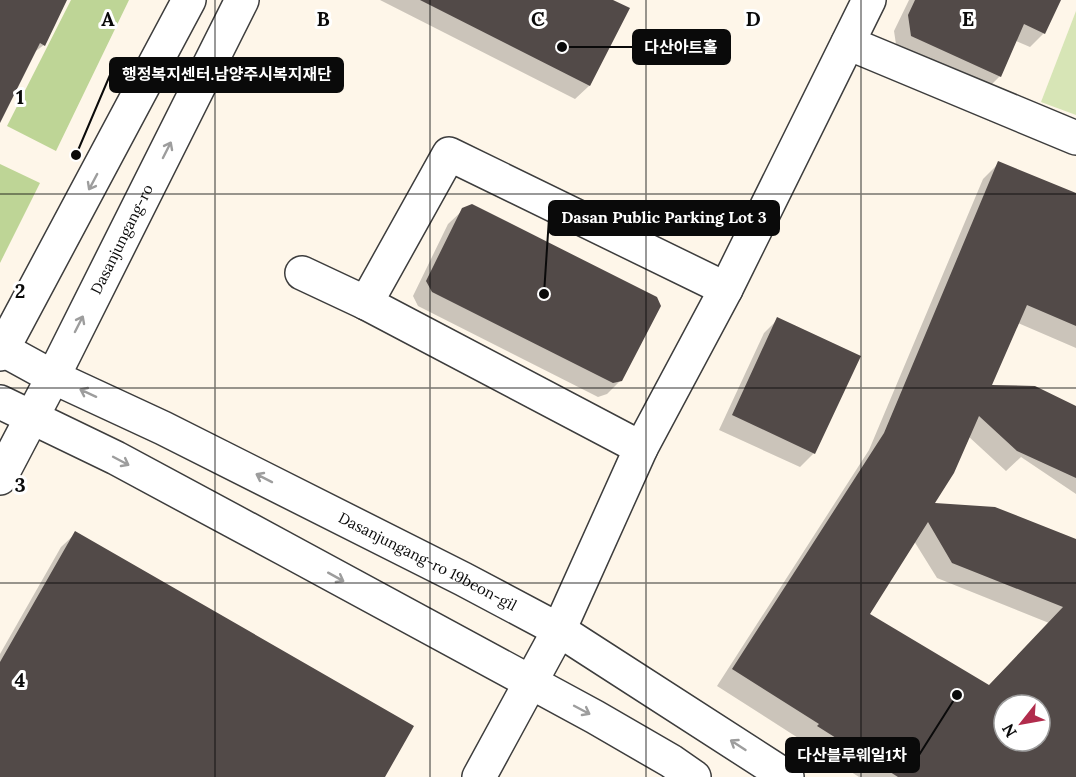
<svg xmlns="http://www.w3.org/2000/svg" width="1076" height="777" viewBox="0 0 1076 777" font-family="Lora,'Noto Sans KR',serif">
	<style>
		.green { fill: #d7e5b6 }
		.forest { fill: #bed596 }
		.shadow { fill: #0003; fill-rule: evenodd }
		.building { fill: #524a48; fill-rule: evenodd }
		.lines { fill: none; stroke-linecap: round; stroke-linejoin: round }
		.minor-casing { stroke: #3d3d3d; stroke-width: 36 }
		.minor { stroke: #fff; stroke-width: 33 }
		.oneway { stroke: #9d9d9d }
		.grid { fill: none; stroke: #0a0a0a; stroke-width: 1.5; stroke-opacity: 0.55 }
		.labels { text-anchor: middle; stroke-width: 6; stroke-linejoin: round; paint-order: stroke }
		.street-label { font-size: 15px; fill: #0a0a0a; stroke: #fff }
		.grid-label { font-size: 20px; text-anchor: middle; font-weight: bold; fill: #0a0a0a; stroke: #fff; stroke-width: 6; stroke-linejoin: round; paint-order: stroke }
		.leader { fill: none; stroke: #0a0a0a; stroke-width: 2 }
		.callout-dot { fill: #0a0a0a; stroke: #fff; stroke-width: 2 }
		.callout { fill: #0a0a0a; stroke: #0a0a0a; stroke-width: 2 }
		.callout-label { font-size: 16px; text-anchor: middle; font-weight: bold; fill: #fff }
	</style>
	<rect width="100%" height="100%" fill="#fef6e9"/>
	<path class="green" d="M1076 11V115L1041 102Z"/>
	<path class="forest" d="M71 0H129L56 151 7 126Z
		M0 164 40 183 0 263Z"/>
	<path class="shadow" d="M0 0H65L44 45 33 53 0 117Z
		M380 0H610L628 9 589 86 575 99Z
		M909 0H1059L1044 33 1030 47 1016 41 1000 76 985 91 897 51 894 31Z
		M999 163 1076 195V348L1018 323 990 387 1076 408V494L1021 457 1006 471 968 436 933 504 1076 541V777H859L717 686 869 450 983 179ZM914 541 937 578 1049 623 989 686 868 614ZM1004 705H1040V741H1004Z
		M463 210 621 380 607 394 598 397 418 306 413 296 448 224Z
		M778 319 814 453 800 467 719 430 764 333Z
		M76 533 383 777H0V654L61 547Z"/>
	<path class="building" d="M0 0H67L45 46 40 43 0 123Z
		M420 0H613L630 8 590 86Z
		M915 0H1061L1045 34 1024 24 1001 77 911 36 908 15Z
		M998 161 1076 193V326L1027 305 992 385 1035 386 1076 406V478L1017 451 979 416 954 473 935 503 995 507 1076 539V777H898L817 726 819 724 732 669 884 433ZM928 522 952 563 1063 607 989 685 870 614ZM1004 705H1040V741H1004Z
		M472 204 657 297 661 306 622 381 613 383 432 292 426 281 462 208Z
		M777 317 861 356 815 454 732 415Z
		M75 531 414 726 385 777H0V662Z"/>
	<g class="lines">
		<defs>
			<g id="minor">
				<path d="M848 43 1076 138"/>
				<path d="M302 273 366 303 641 448"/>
				<path d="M366 303 449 154 726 289"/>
				<path id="s1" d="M0 348 53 377 163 428 463 579 559 630 787 777"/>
				<path d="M0 354 189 0"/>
				<path d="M0 402 116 458 285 549 595 717 671 761 694 777"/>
				<path id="s2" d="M0 478 53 377 242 0"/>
				<path d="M479 777 559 630 641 448 726 289 869 0"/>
			</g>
		</defs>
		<use href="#minor" class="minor-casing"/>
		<use href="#minor" class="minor"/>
	</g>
	<defs><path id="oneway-shaft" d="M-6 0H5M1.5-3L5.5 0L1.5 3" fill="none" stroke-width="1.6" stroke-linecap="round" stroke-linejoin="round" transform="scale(1.5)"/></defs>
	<g class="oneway">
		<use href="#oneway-shaft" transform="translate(167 150) rotate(-63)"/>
		<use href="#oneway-shaft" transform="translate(93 182) rotate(118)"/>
		<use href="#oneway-shaft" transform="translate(79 324) rotate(-63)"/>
		<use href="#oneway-shaft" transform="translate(88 393) rotate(-155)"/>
		<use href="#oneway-shaft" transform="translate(121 461) rotate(28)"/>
		<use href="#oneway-shaft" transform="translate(264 478) rotate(-153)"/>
		<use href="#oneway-shaft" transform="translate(336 577) rotate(29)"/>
		<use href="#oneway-shaft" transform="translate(582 710) rotate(28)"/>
		<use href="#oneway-shaft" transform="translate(738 745) rotate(-147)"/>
	</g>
	<path class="grid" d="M215 0V777M430 0V777M646 0V777M861 0V777M0 194H1076M0 388H1076M0 583H1076"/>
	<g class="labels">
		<g class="street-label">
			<text dy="5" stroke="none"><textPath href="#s2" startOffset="268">Dasanjungang-ro</textPath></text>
			<text dy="5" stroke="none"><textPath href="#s1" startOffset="478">Dasanjungang-ro 19beon-gil</textPath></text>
		</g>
	</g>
	<g class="grid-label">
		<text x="108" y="26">A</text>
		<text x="323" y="26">B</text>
		<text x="538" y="26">C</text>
		<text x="753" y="26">D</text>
		<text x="968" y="26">E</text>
		<text x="20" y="104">1</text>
		<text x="20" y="298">2</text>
		<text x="20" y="492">3</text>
		<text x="20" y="687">4</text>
	</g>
	<path class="leader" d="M562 47L633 47M76 155L110 75M544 294L549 218M957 695L919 755"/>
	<g class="callout-dot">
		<circle cx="562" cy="47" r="6"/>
		<circle cx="76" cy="155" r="6"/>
		<circle cx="544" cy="294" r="6"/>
		<circle cx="957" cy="695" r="6"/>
	</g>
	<g class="callout">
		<rect x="633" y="30" width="97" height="34" rx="6"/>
		<rect x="110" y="58" width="233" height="34" rx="6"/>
		<rect x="549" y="201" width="230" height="34" rx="6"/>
		<rect x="786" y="738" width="133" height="34" rx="6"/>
	</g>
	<g class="callout-label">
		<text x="681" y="53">다산아트홀</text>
		<text x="227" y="80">행정복지센터.남양주시복지재단</text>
		<text x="664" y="223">Dasan Public Parking Lot 3</text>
		<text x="852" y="761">다산블루웨일1차</text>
	</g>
	<g transform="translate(1022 723) rotate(239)"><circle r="28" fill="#ffffff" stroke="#9d9d9d" stroke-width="1.5"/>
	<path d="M0-4.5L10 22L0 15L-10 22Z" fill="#b12c4c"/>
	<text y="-9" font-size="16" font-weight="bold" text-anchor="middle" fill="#0a0a0a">N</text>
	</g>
</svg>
